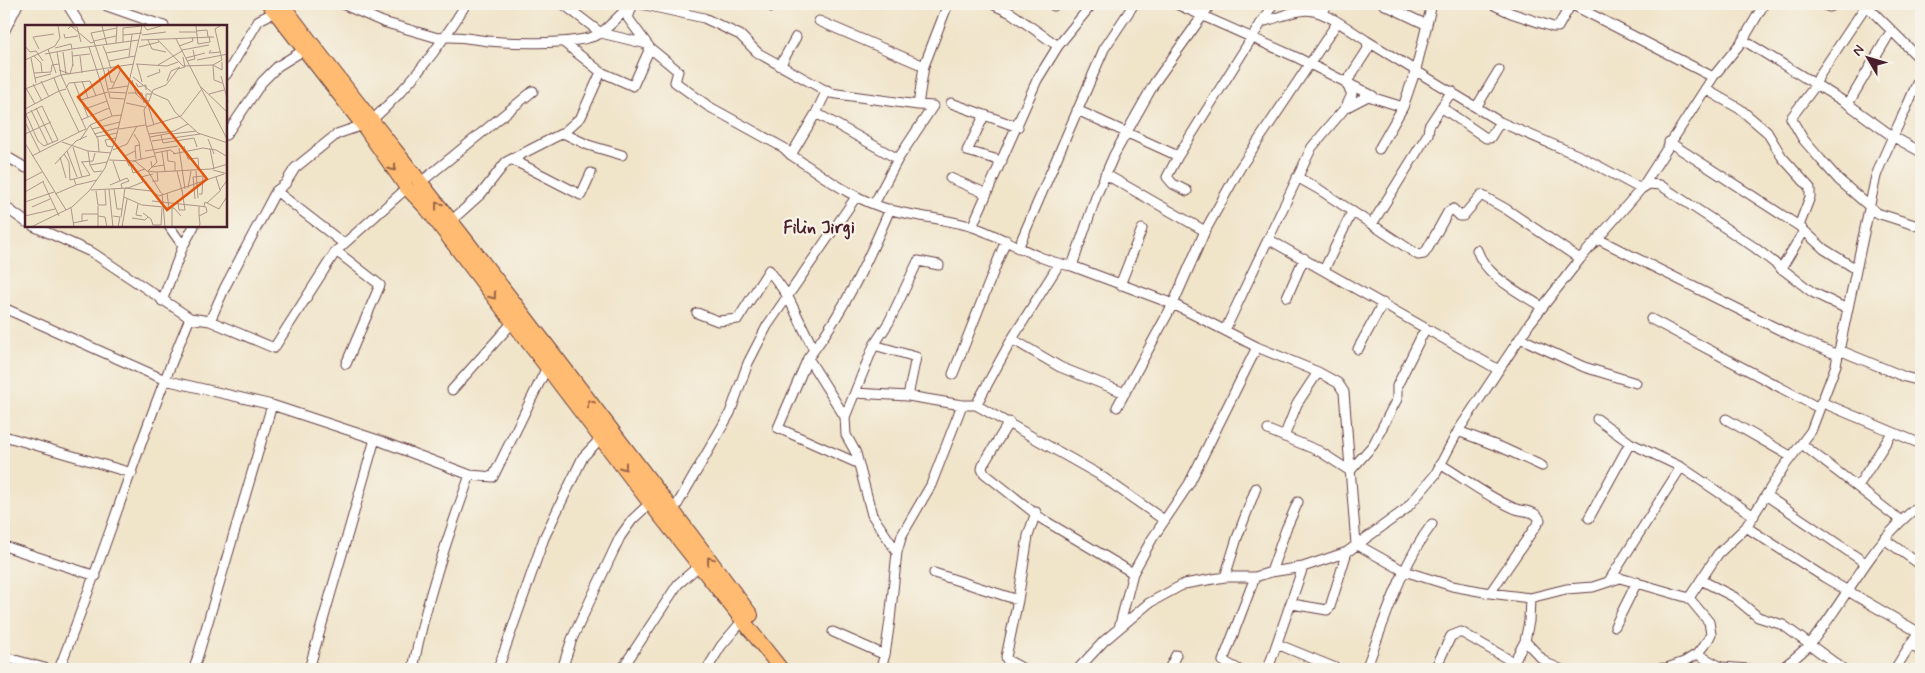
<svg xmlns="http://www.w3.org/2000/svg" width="1925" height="673" viewBox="0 0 1925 673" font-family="Mynerve,sans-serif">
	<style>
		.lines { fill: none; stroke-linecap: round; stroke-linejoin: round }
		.minor-casing { stroke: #633d43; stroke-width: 11 }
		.primary-casing { stroke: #633d43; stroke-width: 16 }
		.minor { stroke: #fff; stroke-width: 9 }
		.primary { stroke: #ffbb71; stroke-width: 14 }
		.oneway { stroke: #9b654a }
		.labels { text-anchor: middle; stroke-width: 4.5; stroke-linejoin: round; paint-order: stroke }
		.neighbourhood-label { font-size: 18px; font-weight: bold; fill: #4a1f2b; stroke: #f7f3e8 }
		.inset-road { fill: none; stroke: #ae958a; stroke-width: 1 }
		.view { fill: #e0560e; fill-opacity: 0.15; stroke: #e0560e; stroke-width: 2.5 }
		.inset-edge { fill: none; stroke: #4a1f2b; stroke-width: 2.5 }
	</style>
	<rect width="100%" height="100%" fill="#f7f3e8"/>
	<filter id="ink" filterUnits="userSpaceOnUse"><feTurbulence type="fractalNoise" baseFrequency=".02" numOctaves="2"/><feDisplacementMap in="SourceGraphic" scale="10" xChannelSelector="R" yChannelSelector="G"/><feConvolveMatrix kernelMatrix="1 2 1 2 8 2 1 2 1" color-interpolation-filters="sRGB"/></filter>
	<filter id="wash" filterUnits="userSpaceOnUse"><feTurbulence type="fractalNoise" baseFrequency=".0096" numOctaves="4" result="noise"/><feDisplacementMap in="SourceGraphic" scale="20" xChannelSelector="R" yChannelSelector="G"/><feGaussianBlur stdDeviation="1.12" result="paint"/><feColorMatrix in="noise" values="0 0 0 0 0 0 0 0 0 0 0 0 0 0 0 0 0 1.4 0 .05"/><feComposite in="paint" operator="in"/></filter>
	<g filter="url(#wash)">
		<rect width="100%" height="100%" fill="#f0e4c9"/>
	</g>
	<g filter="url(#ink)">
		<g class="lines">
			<defs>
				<path id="minor" d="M67 4 81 26
					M108 4 107 6 164 26
					M342 4 383 22 438 38C454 35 472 39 488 41 511 43 585 46 602 32 612 24 621 14 630 5
					M563 4 601 33 647 44
					M633 4 628 18 650 48 678 71 675 82 708 106 784 148 791 155C822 175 853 200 891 210 918 217 947 219 973 227 1007 238 1036 261 1072 266L1173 304 1257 347 1318 372 1338 383 1344 392 1356 544 1404 571 1452 586 1490 593 1530 598 1566 589 1593 587 1620 578 1689 598 1709 622 1711 634 1708 640 1697 654 1684 662 1667 668 1653 669
					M641 4 704 18 740 35 758 53 830 93 918 105
					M992 4 1011 13 1058 46
					M1051 4 1054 6
					M1176 4 1298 58 1373 96
					M1383 4 1425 24
					M1492 4 1511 13 1553 27H1558L1571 4
					M1571 4 1713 77
					M1820 4 1830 7 1835 4
					M772 7 773 4
					M1322 13 1328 4
					M819 21 924 66
					M1262 22C1274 19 1287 13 1300 11 1321 6 1349 30 1367 41L1368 49 1346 83 1352 94 1346 107
					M4 32 18 4
					M1743 40 1848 104 1892 136 1921 152
					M1367 41 1500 122 1582 157 1641 189 1649 184 1660 185 1754 247 1812 292 1847 309
					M563 42 601 72 633 86 650 48
					M1921 60 1870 9 1865 7 1819 76 1815 86 1791 118 1803 139 1821 160 1839 180 1877 213 1921 227
					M780 66 796 37
					M226 75 259 20 275 12
					M1705 89 1740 109 1767 132 1782 157 1810 188V197L1799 226 1824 249 1856 269
					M951 103 1018 127
					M1848 104 1891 31
					M1477 106 1499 70
					M1441 107 1486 138H1490L1500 122
					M1077 110 1178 156 1273 4
					M816 113 898 159
					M984 116 967 151 1002 161
					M371 121C409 87 440 47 466 4
					M563 133 588 145 622 155
					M226 135 262 82 278 66 304 50
					M1669 142 1799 226
					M1379 149 1403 107 1416 69 1432 4
					M4 155 26 168
					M791 155 816 113 827 90
					M1178 156 1167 177 1173 184 1187 191
					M513 160 581 195 591 173
					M1105 174 1205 231
					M1297 177 1320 190 1418 255 1424 254 1428 248 1448 212 1453 209 1460 216H1463L1481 195 1506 209 1580 259
					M950 178 985 193
					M420 183 533 91
					M276 191 343 243
					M874 204 898 159 933 106 918 105 924 66 948 4
					M4 206 26 222
					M451 221 481 194 506 162 563 133 581 117 601 72
					M1372 224 1428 134 1429 126 1452 91
					M33 226 93 253 190 318
					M169 226 183 246
					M972 227 1037 80 1058 46 1092 4
					M1268 239 1499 370
					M1598 239 1796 338 1838 355
					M1018 248 1104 49 1134 4
					M1477 250C1486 277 1519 292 1542 307
					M336 251 380 285 346 364
					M1072 266 1097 194 1114 155 1155 82 1211 4
					M1781 269 1804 231
					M1324 270 1352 212
					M1120 285 1142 229
					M1287 297 1304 258
					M162 301 183 246 194 226
					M4 308 165 380 272 405 375 439 470 475
					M697 313 718 321 738 319 769 270 787 295 814 350 808 358 845 417 846 435 856 453 872 515 897 552 890 620 885 655 880 669
					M1651 319 1819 408
					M210 321 274 348 336 251 407 188
					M1225 330 1312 147 1345 108 1368 96 1403 107
					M1520 338 1584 367 1636 383
					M1012 339 1060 367 1125 393
					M874 345 916 357 908 396
					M1358 349 1383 303
					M814 350C846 307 869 258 890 209
					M1839 350 1905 377 1921 381
					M808 358 778 428 857 463
					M953 374 1006 240
					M452 390 513 322
					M855 393 908 396 962 405H976L1098 474 1164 520
					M1821 402 1921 444
					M976 405 1012 339 1059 264
					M1117 407 1173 304 1205 231 1240 168 1337 23
					M845 417 874 345 889 322 918 261 939 265
					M1597 419 1630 443 1681 467 1754 516
					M1726 419 1792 457
					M1009 422 983 465 982 469 984 473 1042 519 1133 573
					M1268 430 1319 451 1350 471 1373 445 1397 399V386L1425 329
					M1458 431 1505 449 1542 466
					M4 436 132 473
					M1284 437 1297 404 1318 372
					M1803 445 1900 520
					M1440 464C1465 479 1489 498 1516 509 1524 512 1536 510 1540 520L1490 593
					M1858 486 1892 433
					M1767 496 1864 562
					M673 512 730 413 748 363 767 326 856 197
					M1589 518 1630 443
					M1746 527 1824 577 1918 632
					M1884 539 1921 565
					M4 546 96 576
					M897 552 902 535 931 485 962 405
					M1271 572 1286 529 1298 502
					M934 573 1018 600
					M1225 577 1237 538 1256 488
					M1701 580 1734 597 1758 617 1783 625 1843 669
					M1609 581 1681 467
					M1530 598 1529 621 1525 641 1546 663 1560 669
					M1689 598 1718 554 1746 527 1783 468 1811 431 1836 365 1876 176C1889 141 1908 108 1921 73
					M1292 604 1327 610 1330 607 1347 552
					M1615 626 1637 582
					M1119 628 1133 573 1152 539 1189 484 1257 347
					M833 632 885 655
					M1277 644 1338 669
					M1911 644 1921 652
					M1697 654 1721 667 1749 669
					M4 657 48 669
					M59 669C105 553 141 433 190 318L210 321 225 287 276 191 285 184 295 168 337 134 363 125
					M194 669 272 405
					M309 669 375 439
					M413 669C425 603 447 539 470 475L493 477 548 365
					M498 669 544 538 583 457 602 437
					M562 669 572 639 620 537 632 520 650 503
					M622 669 678 584 700 565
					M707 669 721 646 743 620
					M1024 669 1007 660 1006 657 1018 600 1028 536 1036 512
					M1078 669 1104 641 1149 603 1184 584 1225 577H1255L1271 572 1303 567 1347 552 1406 509 1435 475 1458 431 1530 323 1580 259 1641 189 1713 77 1743 40 1764 4
					M1169 669 1176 655
					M1238 669 1223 661 1255 577
					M1268 669 1303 567
					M1366 669C1385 620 1400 567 1432 524
					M1435 669 1451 636 1461 632 1513 662
					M1510 669 1525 641
					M1781 669C1791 661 1802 653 1810 644 1850 595 1869 544 1921 504
					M1895 669 1921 628"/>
				<path id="primary" d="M269 4 363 125 407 188 427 209 650 503 781 669
					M282 4C337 78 394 148 451 221 552 351 652 482 751 615"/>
			</defs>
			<use href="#minor" class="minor-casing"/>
			<use href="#primary" class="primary-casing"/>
			<use href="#minor" class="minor"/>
			<use href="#primary" class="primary"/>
		</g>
		<defs><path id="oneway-chevron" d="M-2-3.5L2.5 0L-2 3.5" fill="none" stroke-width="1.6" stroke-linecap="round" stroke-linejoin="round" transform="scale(1.25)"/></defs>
		<g class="oneway">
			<use href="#oneway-chevron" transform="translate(393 168) rotate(55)"/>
			<use href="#oneway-chevron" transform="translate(438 205) rotate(-128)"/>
			<use href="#oneway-chevron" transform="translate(493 296) rotate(52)"/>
			<use href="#oneway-chevron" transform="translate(590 403) rotate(-126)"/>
			<use href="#oneway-chevron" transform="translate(624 467) rotate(54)"/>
			<use href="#oneway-chevron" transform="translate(710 560) rotate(-127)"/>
		</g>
	</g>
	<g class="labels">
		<g class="neighbourhood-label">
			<text x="819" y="233">Filin Jirgi</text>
		</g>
	</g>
	<g transform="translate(25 25)">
		<rect width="202" height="202" fill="#f0e4c9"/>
		<path class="inset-road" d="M77 1 82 20M119 1 122 5 136 1M171 1 173 19 185 17 184 11M47 2H52L56 17M43 4 46 1 66 18 69 17M171 6 182 5 183 12M154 7H171M39 9 40 13 53 11M98 10 117 8M117 10 141 7M132 14 158 41 188 40 197 35 190 4 195 1M151 14 203 116M116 15 189 12M123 15 127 24 141 27M69 16 91 11M98 17V3L117 1M91 18 92 1M0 21 5 27 11 26 18 36M78 21 81 28 104 24M154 21 168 16 167 12M64 22 87 91M114 22 134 17M30 23 46 19 47 24 114 15M14 24 8 12 29 9M23 24 31 48M157 25 184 20M186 25 184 28 196 27M47 26 48 41M32 27 36 50 61 104 54 107M38 27 41 49M81 28 86 44M20 29 47 24M9 31 16 38 17 48M47 31 65 29M55 31 57 48M104 32 107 9M6 33 11 58M161 33 180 28M0 35 30 21 35 13 33 1M172 35 203 29M84 36 110 31M162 36 170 34 168 25M111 39 142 41 153 37M112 39 117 57M133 40 157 26M188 40 189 55 197 58M188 40 197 45V37M83 44 86 57H89M34 45 45 49 48 39M79 46 66 8 92 3M79 46 83 66M9 48 26 47 27 40 34 39M196 51 203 77M108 52 129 69 143 75 150 87 173 108 203 118M122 52 135 47 134 44M10 53 26 49M29 53 34 66 41 64M107 55 111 69 123 80 129 100M16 56 24 72M57 56 63 73M142 56 146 46 155 42M49 57 63 92M111 58 113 62 121 60V65M8 59 17 76M176 62 203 88M1 63 10 79M41 63 44 58 65 56 71 71M87 63 96 44 98 48M0 64 36 50 109 39M83 64 103 61M84 68 85 73 100 74M103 68H117L119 78M126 69H121V75L124 76 128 65 141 60 153 44 160 42 158 32M184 69 199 65M56 75 83 67 102 68M124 76 119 85 121 100 132 137 123 146 136 168M101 78 120 82M17 81 33 115 19 121 13 116 1 89ZM11 83 28 118M0 84 34 66 54 107 7 131M60 84 82 76M6 85 23 120M56 95 84 83M0 97 15 127M65 100 73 114 74 127M121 102 156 91 176 65M67 104 95 97M94 104 121 100M0 109 26 97M69 109 93 103M109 109 114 117 116 134M124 109 149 106 163 99M147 109 171 106M136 110 138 118 169 113 172 122M71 112 92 108M125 112 146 108M183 114 189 129M55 115 65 100 87 91 97 90M127 116 175 109M37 117 63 126 86 128M0 118 41 185M159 121 163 134 173 133 174 145M48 122 57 152M88 122 82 121 80 115 91 113M154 123 160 164M185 124 189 144M88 125 102 119 112 101M42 126 52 152M63 126 65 140 82 137M120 126 153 121M142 126 143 136 150 137V146M137 127 140 146M130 128 145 125 151 129M39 129 44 137 45 155 49 154 51 160 72 155M148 129 178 123 191 125 203 132M35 132 41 153M111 134 110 121 115 120M84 135 110 136 122 146 131 147 186 144 203 139M88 136 95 156M108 136 130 131M126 136 127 142 139 140M56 137 68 136 70 128M30 139 51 116 62 111M65 140 69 147 77 146M109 140 104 141 100 131 110 126M106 141 108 148 120 144M188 145 203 149M152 146 157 166M171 146 173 173M191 152 195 165 203 154M49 154 65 150 57 137M0 156 17 147M127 156H133L132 147M18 157 34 191M85 160 102 153 104 156 96 159 97 163M163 163 166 146M84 164 88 202M89 164 92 184H97M66 165 103 163 118 157 116 152 128 149M71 166 73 180H81L80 165M0 167 19 156M137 168 140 202M142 168 144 183M30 169 51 160M99 172 117 180 149 183 156 191M170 174 168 152 178 151 177 169H174M127 176 174 181M0 177 29 167M153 178 154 185H160L157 165M182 178 196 165M113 179 111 190 117 191M179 181 180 177 194 184 203 170M7 182 25 174M46 183 49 202M118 188 126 194 128 200H136M0 191 30 184M73 191 80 192 82 202M88 191 95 192 93 202M174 191 182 187 181 182 174 181V190L175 199 174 202M96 192 100 163 126 166 134 171 199 149M107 193 120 195 123 192M57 197V189H73M48 198 63 195M136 200 137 183M6 202 47 182 64 166 80 143 91 113 117 1M73 202V181M97 202 102 174M147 202V183"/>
		<path class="view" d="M93 41 182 154 142 185 53 72Z"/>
		<rect width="202" height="202" class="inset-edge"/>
	</g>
	<rect width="1925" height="673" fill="none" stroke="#f7f3e8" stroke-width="20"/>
	<g transform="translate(1868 58) rotate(308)" stroke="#f7f3e8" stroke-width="4" paint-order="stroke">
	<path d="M0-4L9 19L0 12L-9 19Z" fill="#4a1f2b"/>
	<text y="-8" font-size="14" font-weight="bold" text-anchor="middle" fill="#4a1f2b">N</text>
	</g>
</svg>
